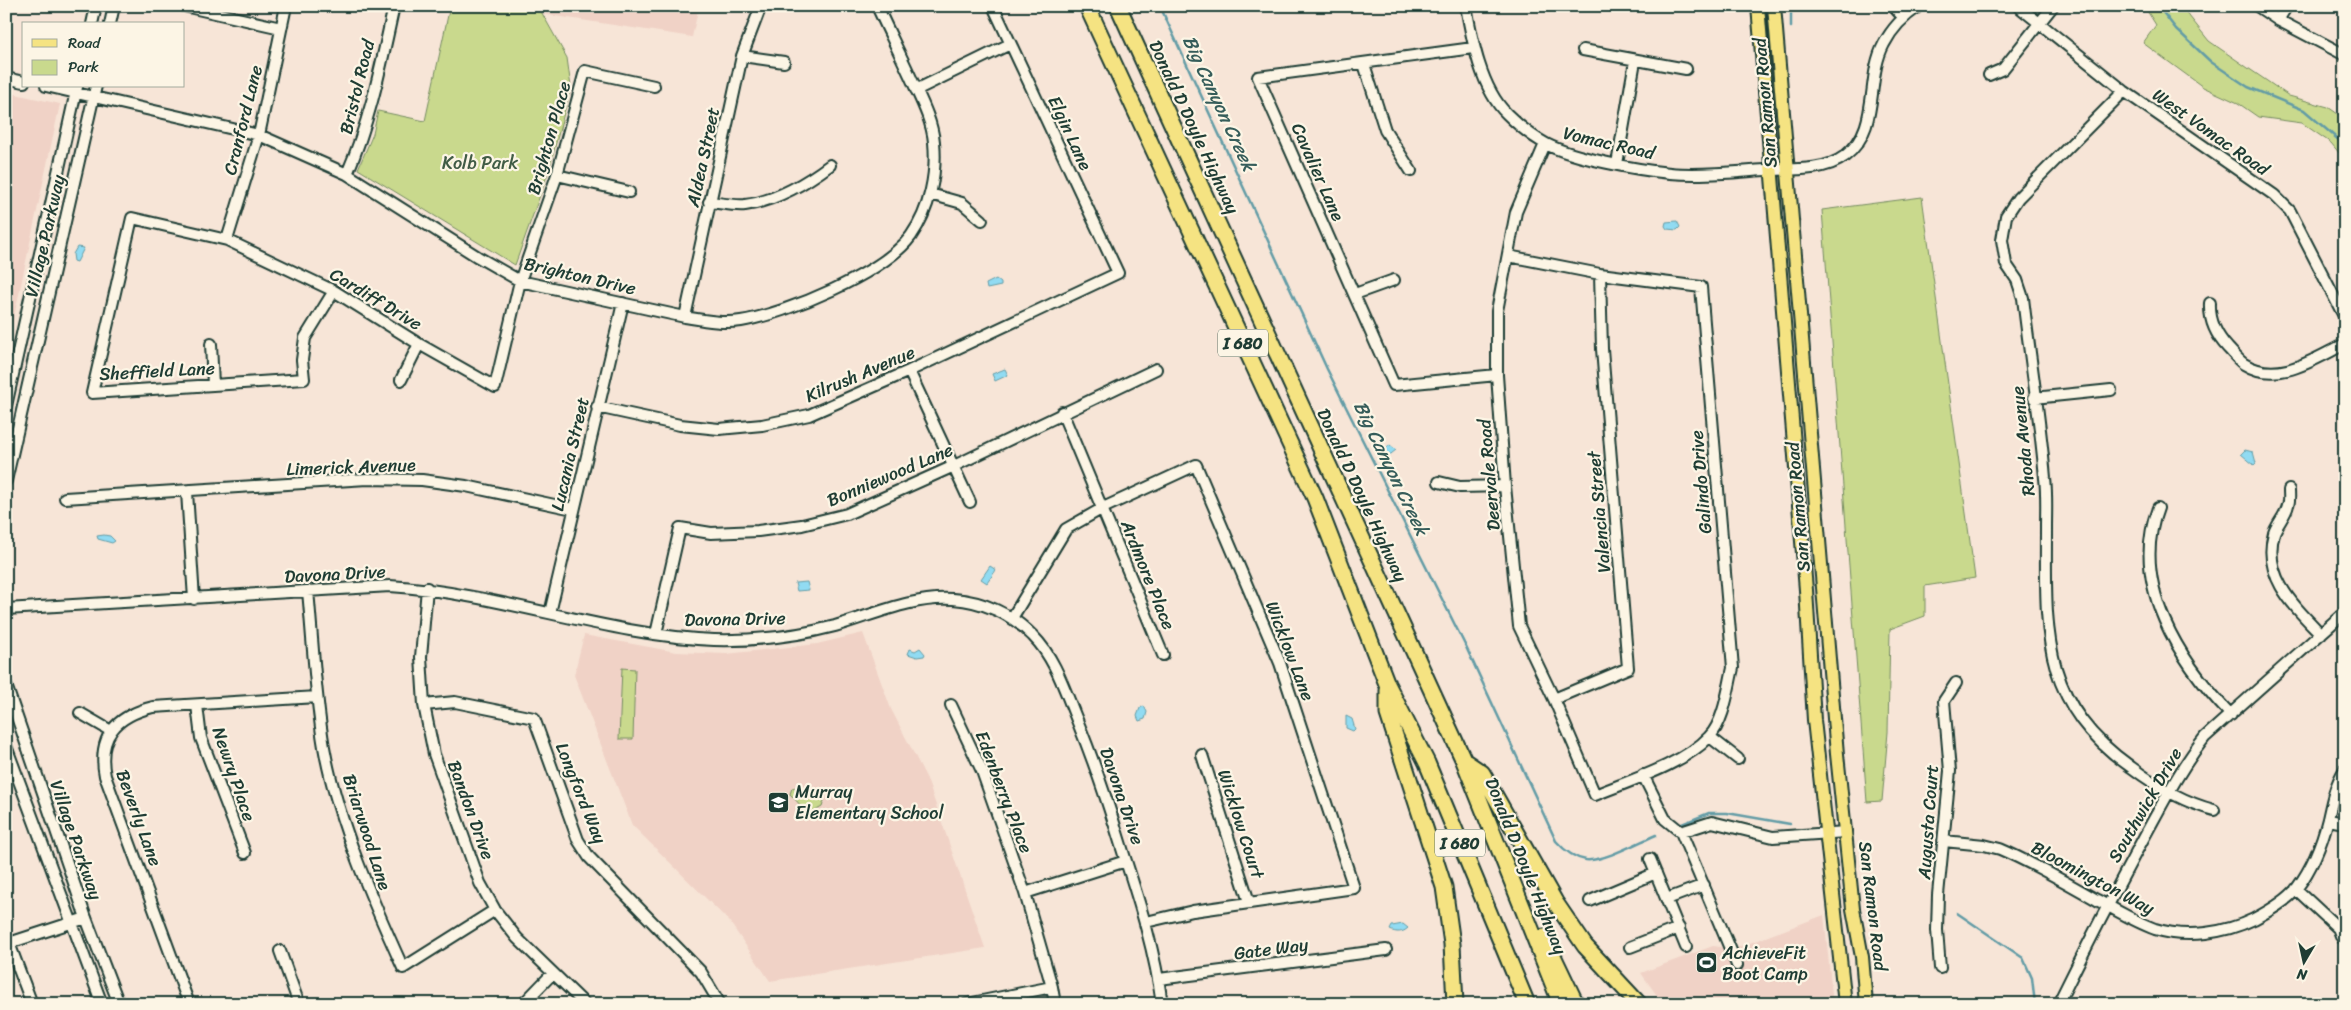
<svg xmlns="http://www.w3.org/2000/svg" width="2351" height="1010" viewBox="0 0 2351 1010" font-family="Sriracha,sans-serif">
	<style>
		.built { fill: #f0d2c6 }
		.green { fill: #c9d98d; stroke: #748b60 }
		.water { fill: #91dbf2; stroke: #639ca6 }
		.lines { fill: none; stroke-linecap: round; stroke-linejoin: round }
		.stream { stroke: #639ca6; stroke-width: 2.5 }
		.minor-casing { stroke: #1f3d34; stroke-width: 14 }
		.major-casing { stroke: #1f3d34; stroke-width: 16 }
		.highway-casing { stroke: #1f3d34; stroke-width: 19 }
		.minor { stroke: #fcf5e5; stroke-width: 10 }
		.major { stroke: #f5e382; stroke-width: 12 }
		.highway { stroke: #f5e382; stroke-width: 15 }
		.labels { text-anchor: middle; stroke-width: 4.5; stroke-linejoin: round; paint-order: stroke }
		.shield { fill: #fcf5e5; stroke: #617469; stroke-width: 1 }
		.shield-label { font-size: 16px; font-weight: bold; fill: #1f3d34 }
		.street-label { font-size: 18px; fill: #1f3d34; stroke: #fcf5e5 }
		.park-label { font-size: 18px; fill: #415c46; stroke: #fcf5e5 }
		.poi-label { font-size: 18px; fill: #1f3d34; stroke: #fcf5e5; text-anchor: start }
		.water-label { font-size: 19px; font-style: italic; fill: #365d5a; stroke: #fcf5e5 }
	</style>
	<rect width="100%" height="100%" fill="#f7e5d7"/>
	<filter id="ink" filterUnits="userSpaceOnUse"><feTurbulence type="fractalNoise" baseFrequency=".02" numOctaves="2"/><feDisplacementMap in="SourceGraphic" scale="10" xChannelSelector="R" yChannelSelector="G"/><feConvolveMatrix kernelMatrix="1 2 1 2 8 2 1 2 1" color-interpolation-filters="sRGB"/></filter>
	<g filter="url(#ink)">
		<path class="built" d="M538 6H699L692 37 542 14Z
			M6 92 60 104 6 354Z
			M863 633 891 709 927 779 985 948 770 981 729 921 632 825 574 675 584 635 676 652 726 654 817 644Z
			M1824 915 1833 1004H1663L1641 973 1713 946 1734 949Z"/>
		<path class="green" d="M450 6H538L567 58 571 87 548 173 515 265 358 169 373 134 378 111 425 121Z
			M2144 6H2181L2209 41 2248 68 2289 96 2328 107 2345 119V199L2342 194 2340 154 2331 143 2302 123 2258 117 2238 103 2203 87 2143 43 2156 25Z
			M1922 197 1975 578 1925 586V616L1890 629 1888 732 1882 801 1867 802 1822 210Z
			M622 668 635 669 633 739H619Z
			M797 787 808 793 820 794 824 801 822 807 813 812 805 810 790 794 792 788Z"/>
		<path class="water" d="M1677 221 1680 227 1677 230 1667 229 1665 226 1666 222Z
			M77 247 84 248 77 262 74 261 73 254Z
			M996 279 1001 283V286L987 289 986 284Z
			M1005 369 1008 375 995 381 992 374Z
			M1390 445 1396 450 1387 457H1382L1380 453Z
			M2245 450 2253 452 2256 463 2254 465 2241 454Z
			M104 535 110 536 115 541 112 543 98 539 97 536Z
			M990 566 996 570 987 583 981 579Z
			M807 582 809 590 797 591 795 583Z
			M920 648 925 654 924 656 917 657 908 654 910 649 915 651Z
			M1144 706 1147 712 1145 719 1139 721 1137 716 1140 708Z
			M1346 716 1352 719 1355 729 1353 731 1346 728Z
			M1403 924 1408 928C1403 933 1396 933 1390 930L1392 926Z"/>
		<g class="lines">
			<path class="stream" d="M1160 6 1327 369 1466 647 1556 841C1564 850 1573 858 1586 860 1603 862 1639 842 1656 835
				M2158 6 2176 29 2211 62 2248 87 2304 110 2341 142 2345 153
				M1791 27V6
				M1682 824 1709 813H1727L1790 824
				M1957 913 2023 958 2032 978 2035 1004"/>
			<defs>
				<path id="minor" d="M184 6 281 28
					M1466 6C1472 40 1481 89 1507 114 1517 124 1533 137 1546 144 1573 158 1638 170 1670 173 1701 176 1734 172 1765 170 1790 169 1824 172 1845 156 1881 129 1865 79 1884 44 1892 28 1904 16 1919 6
					M1893 6 1903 17
					M2018 6 2124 91 2274 195 2290 211 2345 318
					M2257 6 2278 20 2345 55
					M2278 20 2287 6
					M92 24 96 6
					M110 24 114 6
					M1473 48 1258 77 1394 385 1497 375
					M1583 50 1686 69
					M742 56 784 62
					M1364 64 1385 130 1411 171
					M1989 75 2003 69 2053 6
					M6 78 24 82
					M46 86 259 135 347 174 478 257 520 281 685 317C703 320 723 324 741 321 786 314 884 273 911 236 930 209 937 174 934 142 932 120 920 98 911 78 900 54 888 30 877 6
					M916 90 1010 44
					M2124 91 2018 198 2006 216 2002 240 2006 264 2017 280 2023 298C2030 358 2040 418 2045 478 2047 495 2046 511 2046 528 2046 629 2039 702 2131 767 2155 785 2186 803 2214 810
					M1617 164 1635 61
					M347 174C371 118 381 65 394 6
					M557 175 629 192
					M930 194 962 203 982 220
					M709 202C720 203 734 206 745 205 775 201 806 183 830 165
					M227 240 259 135 286 6
					M1508 256 1600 274 1701 287 1733 668C1728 689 1724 722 1709 737 1684 764 1629 781 1595 795L1554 699 1519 626 1505 486 1497 375V311L1516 212 1545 144
					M334 291 305 338 302 360 304 379 92 393 132 218 227 240 334 291 419 344 495 387 520 281 557 175 585 71 654 86
					M1355 294 1394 280
					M2210 303C2209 321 2216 335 2228 348 2233 353 2238 360 2244 364 2278 385 2314 359 2345 344
					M685 317 742 56 761 6
					M211 344 213 385
					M909 371 970 502
					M401 380 419 344
					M2034 398 2111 390
					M6 406 77 87
					M597 407 680 425 719 429 762 425 809 415 909 371 1118 273 993 6
					M1062 412 1163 655
					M6 481 96 86
					M1439 482 1460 487 1505 486
					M2289 490C2289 495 2290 501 2288 505 2286 515 2277 524 2274 533 2262 576 2293 605 2321 634
					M187 492 194 599
					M65 498 367 479 422 480 466 486 573 509
					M2158 508C2129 584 2180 662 2231 715
					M427 588 421 657 424 705 434 754 480 883 495 910 517 938 585 1004
					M308 591C313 643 315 695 324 747 337 820 372 900 403 968L495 910
					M6 609 390 586C500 593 604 635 714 640 754 641 797 636 835 626 873 615 913 596 953 599 983 601 1012 614 1033 636 1055 658 1065 691 1077 720 1095 764 1110 809 1124 855 1140 904 1155 952 1162 1004
					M550 613 623 303
					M1012 618 1066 529 1103 508 1196 465 1280 663 1354 888 1193 911 1146 922
					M656 634 680 528 711 533 758 531 802 525 847 514 954 466 1156 369
					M6 685 86 918 119 1004
					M1554 699 1628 668 1602 349 1600 274
					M197 705 201 738 245 853
					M424 705 455 702 534 718 578 840 589 857 701 972 720 1004
					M951 705 982 771 1025 893 1052 987 1055 1004
					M80 713 111 731
					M1710 737 1738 759
					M6 746 102 1004
					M1202 755 1249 902
					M1643 775 1665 819 1681 832 1712 822 1773 837 1846 832
					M2328 820 2345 823
					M1681 832 1737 965
					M1944 841 1984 845 2000 849C2033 863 2065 882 2097 900 2116 910 2135 922 2155 929 2187 939 2225 933 2254 919 2269 911 2287 901 2297 888 2312 868 2322 843 2328 819 2332 801 2335 785 2345 769
					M1650 859 1686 947
					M2296 889 2338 928 2342 938
					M1025 893 1126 861
					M1667 899 1704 885
					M1590 901 1656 873
					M9 943 32 1004
					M6 944 86 918
					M1630 947 1679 928
					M280 951 299 1004
					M1940 968 1937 930 1938 895 1950 771 1944 701 1956 683
					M1159 979 1386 950
					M189 1004 105 776C97 736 116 716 153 707L317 697
					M523 1004 553 973
					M967 1004 1052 987
					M2058 1004C2085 949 2113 895 2142 841 2162 805 2179 770 2205 737L2345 612"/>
				<path id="major" d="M1758 6 1806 590 1814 720 1845 1004
					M1774 6 1837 754 1853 909 1862 957 1866 1004"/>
				<path id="highway" d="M1087 6 1315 498 1387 684 1427 763 1527 1004
					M1118 6 1464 761 1561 1004
					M1388 690V714L1444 887 1452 944 1455 1004
					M1464 761 1482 773 1555 902 1585 946 1639 1004
					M1544 937 1576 1004"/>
			</defs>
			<use href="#minor" class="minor-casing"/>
			<use href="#major" class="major-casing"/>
			<use href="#highway" class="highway-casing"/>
			<use href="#minor" class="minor"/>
			<use href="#major" class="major"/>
			<use href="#highway" class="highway"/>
		</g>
	</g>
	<defs>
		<symbol id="school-square" viewBox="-11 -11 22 22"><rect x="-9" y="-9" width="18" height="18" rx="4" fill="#1f3d34" stroke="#fcf5e5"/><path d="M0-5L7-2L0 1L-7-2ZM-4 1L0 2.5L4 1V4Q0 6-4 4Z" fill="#fff"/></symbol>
		<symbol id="stadium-square" viewBox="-11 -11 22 22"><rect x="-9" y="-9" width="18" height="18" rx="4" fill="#1f3d34" stroke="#fcf5e5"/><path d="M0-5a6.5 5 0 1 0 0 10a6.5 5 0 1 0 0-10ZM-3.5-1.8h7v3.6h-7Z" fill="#fff"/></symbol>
	</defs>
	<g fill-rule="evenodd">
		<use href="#school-square" x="766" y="790" width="25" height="25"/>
		<use href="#stadium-square" x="1694" y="950" width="25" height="25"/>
	</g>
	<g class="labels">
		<g class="shield">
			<rect x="1218" y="329.5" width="50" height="27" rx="4"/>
			<rect x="1435" y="829.5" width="50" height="27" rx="4"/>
		</g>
		<g class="shield-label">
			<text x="1243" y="349">I 680</text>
			<text x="1460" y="849">I 680</text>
		</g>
		<g class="street-label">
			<text transform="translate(357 87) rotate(-76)" y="6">Bristol Road</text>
			<text transform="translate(1765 103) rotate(-95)" y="6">San Ramon Road</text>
			<text transform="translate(243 120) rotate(-76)" y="6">Cranford Lane</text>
			<text transform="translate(1194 127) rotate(65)" y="6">Donald D Doyle Highway</text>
			<text transform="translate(2211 132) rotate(35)" y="6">West Vomac Road</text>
			<text transform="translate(1070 133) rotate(65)" y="6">Elgin Lane</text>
			<text transform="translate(549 138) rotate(-74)" y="6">Brighton Place</text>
			<text transform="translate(1609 143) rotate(13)" y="6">Vomac Road</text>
			<text transform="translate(703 157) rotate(-78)" y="6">Aldea Street</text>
			<text transform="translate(1318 172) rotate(66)" y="6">Cavalier Lane</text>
			<text transform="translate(45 236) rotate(-77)" y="6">Village Parkway</text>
			<text transform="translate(580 276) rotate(13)" y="6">Brighton Drive</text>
			<text transform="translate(376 299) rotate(31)" y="6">Cardiff Drive</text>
			<text transform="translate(157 371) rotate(-3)" y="6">Sheffield Lane</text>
			<text transform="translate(860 374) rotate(-23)" y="6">Kilrush Avenue</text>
			<text transform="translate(2023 441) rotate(-96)" y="6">Rhoda Avenue</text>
			<text transform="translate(570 454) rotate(-77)" y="6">Lucania Street</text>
			<text transform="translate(351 467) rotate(-2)" y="6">Limerick Avenue</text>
			<text transform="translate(890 475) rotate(-23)" y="6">Bonniewood Lane</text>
			<text transform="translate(1489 475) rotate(-95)" y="6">Deervale Road</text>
			<text transform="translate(1701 482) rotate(-95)" y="6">Galindo Drive</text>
			<text transform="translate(1362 495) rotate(65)" y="6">Donald D Doyle Highway</text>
			<text transform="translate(1798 507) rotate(-95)" y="6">San Ramon Road</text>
			<text transform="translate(1599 512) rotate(-95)" y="6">Valencia Street</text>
			<text transform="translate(335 574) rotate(-3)" y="6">Davona Drive</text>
			<text transform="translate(1148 575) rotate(68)" y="6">Ardmore Place</text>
			<text transform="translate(735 619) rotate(-1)" y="6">Davona Drive</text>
			<text transform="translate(1290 651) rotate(69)" y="6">Wicklow Lane</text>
			<text transform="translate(234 774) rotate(71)" y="6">Newry Place</text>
			<text transform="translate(1004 792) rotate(69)" y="6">Edenberry Place</text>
			<text transform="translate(581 793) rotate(68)" y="6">Longford Way</text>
			<text transform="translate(1122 796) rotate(71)" y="6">Davona Drive</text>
			<text transform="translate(2145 805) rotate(-60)" y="6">Southwick Drive</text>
			<text transform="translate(471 810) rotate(70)" y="6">Bandon Drive</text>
			<text transform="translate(139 818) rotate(70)" y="6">Beverly Lane</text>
			<text transform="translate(1928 822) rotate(-86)" y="6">Augusta Court</text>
			<text transform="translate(1241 824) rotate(72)" y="6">Wicklow Court</text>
			<text transform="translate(367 832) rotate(72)" y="6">Briarwood Lane</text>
			<text transform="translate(76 840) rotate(71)" y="6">Village Parkway</text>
			<text transform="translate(1526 866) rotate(68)" y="6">Donald D Doyle Highway</text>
			<text transform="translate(2093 878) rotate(28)" y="6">Bloomington Way</text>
			<text transform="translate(1873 906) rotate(83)" y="6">San Ramon Road</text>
			<text transform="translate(1271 949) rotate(-7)" y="6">Gate Way</text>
		</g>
		<g class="park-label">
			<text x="480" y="169">Kolb Park</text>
		</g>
		<g class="poi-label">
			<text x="795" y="798">Murray<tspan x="795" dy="21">Elementary School</tspan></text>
			<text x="1722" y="959">AchieveFit<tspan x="1722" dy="21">Boot Camp</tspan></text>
		</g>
		<g class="water-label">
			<text transform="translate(1220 103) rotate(65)" y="7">Big Canyon Creek</text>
			<text transform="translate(1392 468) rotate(64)" y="7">Big Canyon Creek</text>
		</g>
	</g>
	<rect width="2351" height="1010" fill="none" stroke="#fcf5e5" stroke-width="25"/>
	<rect x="12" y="12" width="2326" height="985" fill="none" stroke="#1f3d34" stroke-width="2" filter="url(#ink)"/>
	<rect x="22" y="22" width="162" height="65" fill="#fcf5e5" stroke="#a4ab9e"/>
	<rect x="32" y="39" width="25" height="8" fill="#f5e382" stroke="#a4ab9e"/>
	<text x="68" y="48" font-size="15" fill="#1f3d34">Road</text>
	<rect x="32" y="60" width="25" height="15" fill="#c9d98d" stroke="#a4ab9e"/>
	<text x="68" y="72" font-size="15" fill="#1f3d34">Park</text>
	<g transform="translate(2304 962) rotate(189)" stroke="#fcf5e5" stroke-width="4" paint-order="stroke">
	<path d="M0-4L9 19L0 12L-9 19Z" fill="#1f3d34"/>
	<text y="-8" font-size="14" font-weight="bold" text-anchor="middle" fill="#1f3d34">N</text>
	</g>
</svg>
